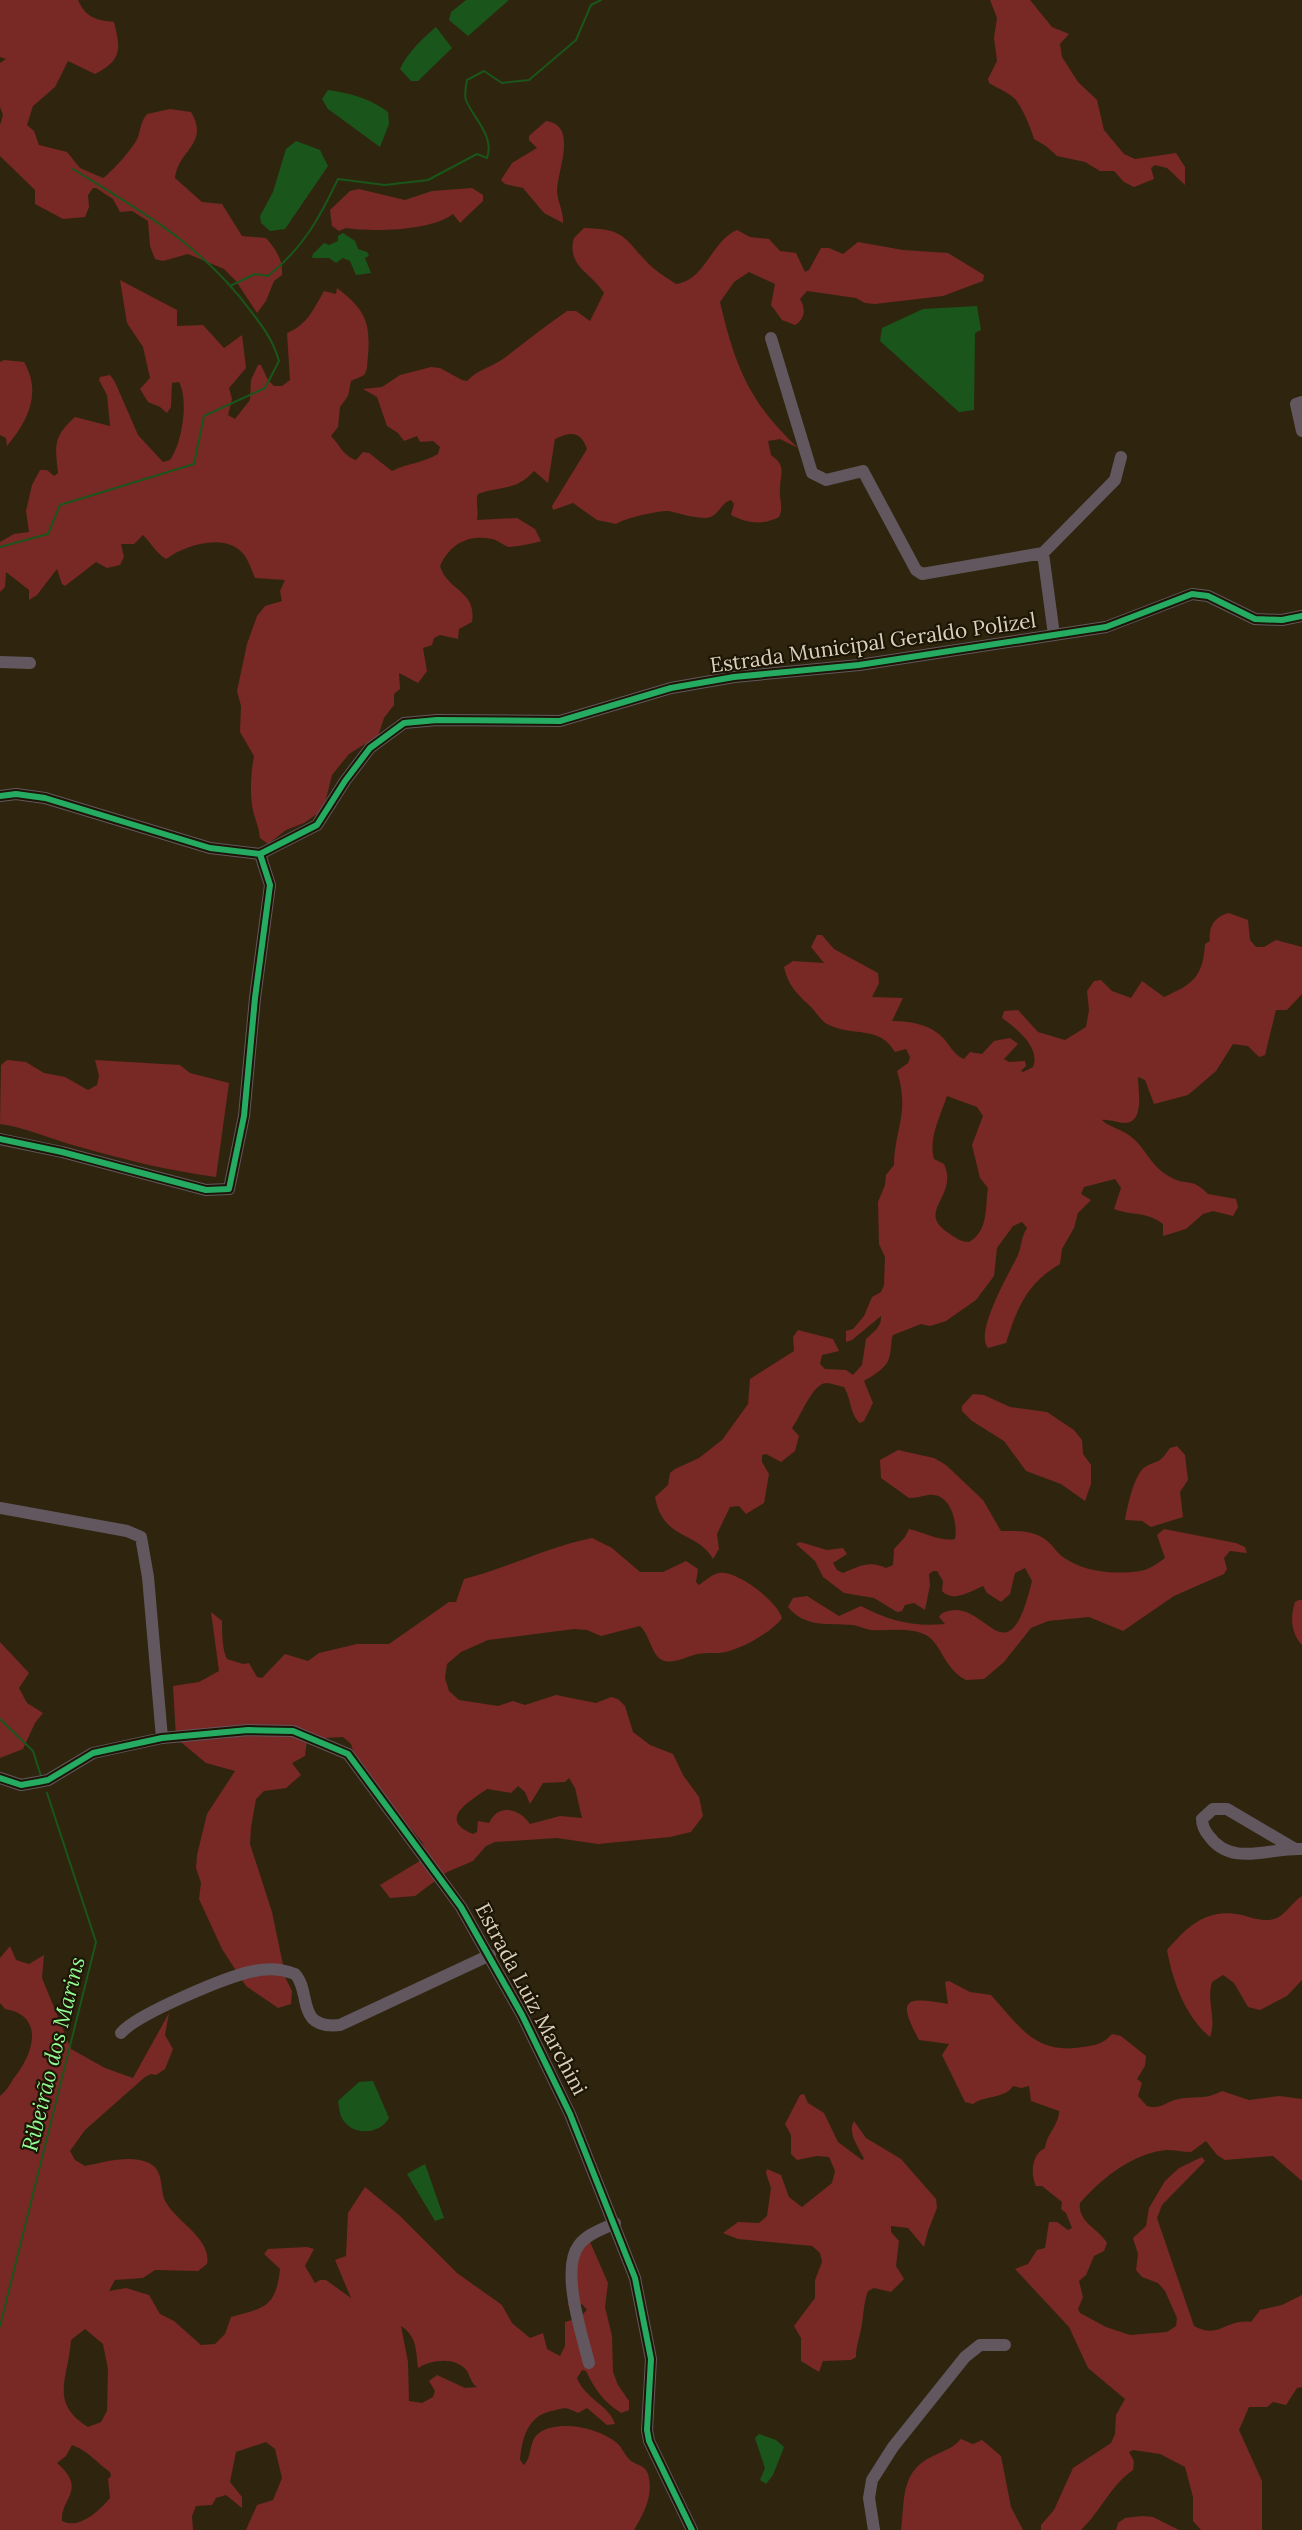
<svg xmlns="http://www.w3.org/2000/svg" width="1302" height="2530" viewBox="0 0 1302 2530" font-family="Lora,serif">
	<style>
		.green { fill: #782825; fill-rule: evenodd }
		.water { fill: #1a561b }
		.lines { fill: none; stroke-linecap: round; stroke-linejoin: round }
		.stream { stroke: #1a561b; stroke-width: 2 }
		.minor { stroke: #62575e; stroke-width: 12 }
		.cycleway-casing { stroke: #1d1606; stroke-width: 10 }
		.cycleway { stroke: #26ab63; stroke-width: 6 }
		.labels { text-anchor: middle; stroke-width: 4.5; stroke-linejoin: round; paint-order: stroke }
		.street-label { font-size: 21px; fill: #dbd0bb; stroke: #1d1606 }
		.water-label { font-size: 22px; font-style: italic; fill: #92fd92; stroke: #1d1606 }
	</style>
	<rect width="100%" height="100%" fill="#2f250e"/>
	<path class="green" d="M0 0H78C86 18 96 20 114 22 121 49 122 60 95 74L68 61 55 87 33 106 27 125 34 131 39 145 67 152 80 168 103 178C112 172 135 146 138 137 141 128 141 121 147 114L170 109 191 112C210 144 178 150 175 178L202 202 222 204 242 236 266 238C276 250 283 259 282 275L274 281 266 301 257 313 236 281 224 269 188 254 163 261 155 259 150 246 148 221 132 211 120 212 113 199 96 188H93L88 195 89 207 85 217 63 219 35 204V190L0 156V125L3 115 0 107V63L6 59 0 57Z
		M990 0H1030L1052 27 1069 34 1060 44 1062 57 1078 82 1097 100 1104 130 1124 154 1135 159 1176 153 1185 167V185L1167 168 1155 165 1151 168 1154 179 1134 187 1124 182 1114 171H1100L1085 162 1057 156 1046 146 1034 139C1031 128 1022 107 1015 99 1008 92 997 88 989 83L988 79 997 61 994 38 997 18Z
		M546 121C578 125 558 169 557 190 557 201 564 212 563 223L544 213 523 188 505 184 501 180 512 163 537 148 529 140V136Z
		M472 188 483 195V201L460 223 453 214C431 231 373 232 346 228L339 231 332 226 330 210 350 191 359 189 405 200 432 191Z
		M584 228C630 229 624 241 653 268 660 274 669 279 676 284 706 280 711 241 737 230L750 237 769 239 780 251 796 253 805 272 809 270 821 248H829L843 254 858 242 903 250 948 253 984 275 983 281 943 296 875 304 865 303 856 298 807 291 800 299C806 309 805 319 795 325L782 320 771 305 775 284 749 272 734 282 720 302C735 366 749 402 798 448L780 439 768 441 771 455C787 466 780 473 780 489 779 501 784 506 779 517 762 526 747 523 731 515L734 504 731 500C720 503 719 517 706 518 694 518 681 514 669 511 660 510 624 518 616 524L597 520 573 503 553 510 552 506 587 449C581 431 571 431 555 439L548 483 534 471C515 492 501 485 478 494 475 501 479 511 477 520L517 518 535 529 541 541C537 543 514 547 509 547 504 546 498 540 492 539 468 534 450 544 440 566 448 592 477 590 472 622L459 629 458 639 440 635 434 638 432 645 423 648 427 671 418 683 399 673 400 689 394 694V705L384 718 378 736 349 754 332 775 325 803 317 814 304 823 286 830 268 844 260 838C259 826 253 815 252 805 250 789 251 772 254 756L240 732 241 706 237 691 247 644 257 616 265 606 282 601 280 591 285 580 255 578C252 571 249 562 245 556 228 531 185 545 166 559 155 552 152 544 143 535L134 544H121L124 557 120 565 107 568 96 562 65 586 62 584 57 569 37 595 29 600V590L6 572 5 587 0 592V542L14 534 29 532 26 511 32 485 40 470H47L54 476 58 473C55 445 53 437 75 417L110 426 107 395 99 380 100 377 110 375 115 382 138 435 163 462 170 460C182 443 189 401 179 382L172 383 171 407 167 413 160 407 148 402 140 389 150 378 143 347 127 323 120 280 177 310V326L203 325 224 348 242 335 246 368 229 388 232 399 228 415 235 419 250 400 251 380 258 365H261L268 380 274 386H282L290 380 287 333C308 324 313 310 324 291L336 294 337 288C364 309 371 321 368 356 367 361 368 371 364 375 361 377 355 379 351 381L348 396 340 407 338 427 331 436C340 445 343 456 356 460L363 452 369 453 392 471C408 463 423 463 438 454L440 447 433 441 420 442 417 436 404 441 398 433 387 426 377 397 363 389 382 387 400 375 431 367 440 368 462 380 467 381C478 369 490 368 503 359 524 343 545 326 567 311H576L590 321 604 293C592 273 566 266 574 238Z
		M4 360 24 362C42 393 28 421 7 446L6 438 0 435V362Z
		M1229 913 1248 920 1250 940 1256 947H1264L1276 940 1302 947V994L1287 1010H1276L1265 1055 1259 1057 1248 1046 1233 1044 1216 1071 1188 1095 1154 1104 1145 1080 1138 1077C1138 1089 1145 1123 1125 1123 1117 1123 1109 1119 1102 1120 1109 1127 1121 1129 1130 1136 1145 1146 1150 1167 1172 1178 1186 1186 1192 1177 1208 1194L1236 1199 1238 1207 1233 1216 1213 1211 1203 1214 1186 1229 1163 1236V1224C1147 1211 1132 1216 1114 1209L1121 1188 1115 1179 1084 1187 1081 1194 1091 1200 1078 1213 1074 1228 1062 1249 1060 1264C1027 1283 1017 1308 1006 1343L988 1348C974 1332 1010 1272 1018 1255 1022 1245 1021 1237 1027 1228L1022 1222 1013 1226 997 1248 994 1276 976 1300 946 1321 930 1326 921 1324 893 1335C890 1343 892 1350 889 1358 887 1368 872 1376 864 1381L873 1403 864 1421 860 1423C850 1415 851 1398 844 1387 839 1386 831 1383 826 1383 812 1384 800 1418 792 1428L799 1436 795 1451 781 1462 766 1454 762 1455V1462L769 1474 764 1503 746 1514 739 1506 730 1507 717 1534 719 1549 713 1559C698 1531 663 1541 655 1497L668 1485 670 1473 675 1469 699 1458 722 1440 748 1404 750 1379 794 1351 793 1337 798 1330 833 1339 839 1351 822 1355 820 1364 825 1369 846 1370 853 1375 862 1365 866 1339C873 1332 882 1327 881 1316L852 1340 846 1342V1331L853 1329 864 1316 872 1297 881 1292 884 1285 885 1257 879 1244 878 1202 885 1185 886 1175 894 1165C895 1127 910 1113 897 1071L908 1063 910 1057 906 1049 895 1052C879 1025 855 1037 829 1025 821 1022 816 1011 809 1005 796 993 788 985 784 967L793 961 824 963 811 947 817 935H822L834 949 878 973 879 983 872 997 903 998 892 1021C908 1021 929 1024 941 1036 950 1044 953 1055 964 1059L970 1052 982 1054 994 1041 1010 1038 1018 1044 1004 1059 1009 1062 1025 1061 1026 1066 1021 1071 1023 1072 1033 1067C1041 1047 1016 1028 1002 1018L1004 1011 1018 1010 1038 1032 1065 1040 1086 1027 1089 1010 1087 991 1094 981 1101 980 1112 991 1131 998 1142 981 1164 997C1193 984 1203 977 1205 944L1210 941C1208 927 1215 916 1229 913ZM947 1096 977 1107 983 1116 972 1145 980 1178 988 1188C985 1207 989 1231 969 1242 961 1242 954 1237 947 1232 916 1211 959 1196 944 1164L934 1159C928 1139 941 1114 947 1096Z
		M7 1060 26 1062 44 1073 65 1077 88 1090 97 1085 99 1076 95 1060 180 1065 190 1073 229 1083 216 1177C170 1171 125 1160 80 1147 53 1140 28 1128 0 1124L1 1065Z
		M973 1394 984 1395 1010 1407 1047 1412 1074 1430 1082 1440 1083 1454 1091 1465V1484L1085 1501 1061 1484 1026 1471 1004 1441 972 1421 962 1411V1406Z
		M1177 1446 1185 1455 1188 1480 1180 1492 1183 1517 1151 1527 1142 1521 1125 1520C1127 1508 1134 1474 1145 1467 1161 1458 1157 1466 1170 1448Z
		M898 1450 934 1458 946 1465 983 1500 1001 1531C1016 1531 1033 1530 1046 1540 1052 1544 1056 1552 1063 1557 1083 1572 1115 1575 1140 1571 1149 1570 1158 1563 1165 1558L1157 1535 1164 1529 1236 1543 1245 1547 1247 1553 1230 1551 1224 1558 1227 1569 1224 1574 1174 1596 1123 1631 1089 1617 1048 1621 1031 1628 1004 1662 984 1679 966 1680C944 1669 941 1643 926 1635 909 1627 888 1631 871 1630 865 1629 859 1626 853 1625 828 1623 805 1628 788 1607L793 1598 807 1596 839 1616 861 1606C890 1621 912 1627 945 1624L939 1617 941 1614C985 1590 1006 1689 1032 1581L1025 1568 1015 1573 1010 1594 1001 1602 987 1593 983 1586C971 1591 954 1603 942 1591L943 1581 937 1571H933L929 1574 930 1585 925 1610 914 1603 905 1605 902 1611 897 1612 874 1598 844 1593 823 1577 815 1561 796 1544 800 1542 827 1550 843 1548 847 1554 833 1563 837 1570 843 1573C859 1566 870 1560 886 1568L893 1565 894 1549 905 1537 909 1529C923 1532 941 1542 955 1539 958 1523 951 1492 928 1495 921 1496 916 1498 909 1498L881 1478 880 1460Z
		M592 1538 612 1548 640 1572H663L686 1561 698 1569 696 1582 699 1585C705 1581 712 1574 719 1573 737 1570 777 1601 782 1618 772 1632 743 1648 726 1652 717 1654 708 1652 698 1654 687 1656 674 1665 662 1660 651 1654 650 1635 640 1626L601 1636 587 1630 574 1629 488 1640 461 1652 447 1664 445 1678 449 1691 459 1700 498 1706 513 1701 525 1705 556 1695 596 1703 611 1697 618 1699 625 1706 633 1732 650 1745 673 1754 683 1775 699 1797 703 1816 691 1832 670 1837 598 1844 557 1838 495 1842 486 1846 473 1861 447 1872 415 1896 390 1898 380 1885 428 1856 422 1842 357 1765 351 1744 343 1737 307 1739 305 1756 292 1763 301 1775 286 1788 264 1791 256 1799 251 1827 250 1844 272 1912 286 1979 292 1991 291 2004 278 2008 246 1986 222 1949 199 1899 201 1883 196 1868 197 1855 207 1814 235 1771 206 1763 176 1738 173 1686 199 1682 219 1671 211 1612 222 1621C222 1632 222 1649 227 1659L243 1664 249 1663 257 1677 262 1678 285 1654 308 1661 319 1653 357 1644H389L449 1602H456L464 1579C508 1568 547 1547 592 1538ZM569 1778 575 1788 582 1818 560 1816 530 1824C519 1808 498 1803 489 1823L478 1821 477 1832 473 1834C437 1819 469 1802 487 1789L511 1793 518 1786 525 1792 530 1804 543 1783 565 1782Z
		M1299 1600H1302V1645C1291 1634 1290 1617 1295 1602Z
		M0 1642 29 1673 19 1688 27 1703 43 1713 35 1723 23 1749 0 1758Z
		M1302 1896V1980L1287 1996 1260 2010 1248 2007 1234 1983 1223 1975 1212 1982C1206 2002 1217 2018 1210 2037 1185 2016 1173 1982 1167 1950 1188 1926 1207 1907 1242 1915 1252 1918 1264 1922 1274 1919 1285 1916 1292 1902 1302 1896Z
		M10 1946 16 1960 29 1964 44 1955 42 1978 71 2049 105 2068 133 2078 169 2013 165 2035 173 2049 165 2069 156 2075 151 2074 145 2077 85 2130 70 2151 75 2160 85 2166C103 2162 132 2154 149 2163 166 2171 158 2191 167 2204 178 2222 212 2240 207 2264L198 2271 155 2270 143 2278 115 2280 109 2291 126 2288 149 2295 160 2314 174 2321 201 2345 215 2344 225 2334 231 2317C265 2308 276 2307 280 2269L264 2254 268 2249 307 2247 314 2249 305 2266 315 2283 320 2280H326L351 2298 335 2260 346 2256 348 2213 365 2187 399 2215 457 2273 502 2305 512 2323 530 2338 543 2333 547 2349 560 2356 565 2346V2322L579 2318 587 2310 582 2304 571 2307 568 2305 575 2286 574 2260 587 2235 608 2283 605 2307 612 2336 613 2372 618 2385 629 2401V2410L621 2413C604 2402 595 2390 586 2371L582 2370 577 2378C585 2399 610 2406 615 2424L607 2425 587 2408 578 2413C563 2406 566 2408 551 2411 528 2416 522 2438 520 2460L524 2465C533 2456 528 2441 539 2433 559 2419 599 2428 617 2443 622 2447 625 2456 631 2461 638 2466 644 2464 648 2474 654 2495 644 2513 634 2530H246L257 2505 273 2500 282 2478 275 2449 266 2442 236 2452 230 2482 242 2497V2508L226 2495 216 2498 212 2505 196 2506 192 2516 193 2530H0V2096C8 2090 11 2081 17 2074 35 2050 43 2015 5 2009L0 2003V1958ZM401 2326C417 2336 416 2351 418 2368 431 2360 455 2356 467 2371 471 2378 471 2383 477 2387L465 2388 437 2375 429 2381 435 2391 433 2397 422 2403 409 2401 408 2362ZM85 2329 103 2344 108 2369 107 2411 101 2422 88 2427C48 2402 69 2377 71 2340ZM72 2445C87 2450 97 2463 110 2472L111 2476 108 2479 110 2498C99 2511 79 2530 62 2521 60 2498 88 2490 57 2463L66 2456Z
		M949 1981 970 1992 991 1995C1020 2027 1035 2055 1083 2047 1096 2045 1103 2044 1112 2034L1121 2036 1146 2056 1145 2066 1137 2079 1142 2083 1138 2096 1147 2106C1162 2110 1166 2101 1179 2099 1199 2095 1202 2101 1222 2091L1249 2100 1279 2096 1302 2099V2181L1273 2156 1225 2160 1217 2155 1206 2141 1191 2152C1183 2152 1175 2150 1167 2150 1133 2153 1102 2178 1080 2203 1077 2222 1100 2230 1107 2243L1104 2251 1094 2256 1086 2275 1079 2281 1083 2297 1078 2309 1080 2313 1106 2327 1130 2335 1167 2332 1176 2326 1177 2318 1165 2291 1158 2283 1142 2277 1136 2270 1138 2254 1133 2238 1146 2226 1149 2208 1165 2181 1179 2168 1202 2157 1205 2161 1162 2205 1157 2218 1194 2326C1221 2340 1225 2318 1251 2322L1260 2310 1282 2305 1302 2295V2387L1297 2388 1286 2405 1273 2402 1267 2407H1249L1239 2430 1262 2481V2530H1201L1193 2521V2497L1185 2467 1160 2454 1133 2450 1129 2452 1134 2461 1133 2470C1110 2486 1101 2511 1081 2530H1041V2525L1054 2510 1073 2468 1111 2443 1115 2434 1116 2415 1125 2399 1088 2368 1069 2327 1015 2269 1028 2264 1037 2250 1045 2248 1049 2222H1057L1068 2230 1072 2228 1066 2213 1061 2209 1062 2202 1042 2186H1036C1030 2173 1032 2154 1045 2148 1047 2133 1059 2125 1059 2111L1031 2101 1029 2086 1021 2088 1013 2086C1005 2099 985 2095 973 2104L965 2102 942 2055 949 2044 919 2040C897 1999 904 1996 948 2004L945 1982Z
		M804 2094 808 2103 824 2113 838 2142 862 2160 864 2159C859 2147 847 2134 854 2121L866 2138 901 2159 936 2199 937 2208 928 2231 924 2247 908 2228 891 2226V2232L899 2241 896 2266 904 2279 891 2292 874 2288 868 2291C863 2304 864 2315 861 2329 859 2340 856 2346 856 2357L851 2360 823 2361 819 2372 801 2361V2338L794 2326 815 2298V2280L822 2262 820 2253 812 2246 738 2239 723 2233 738 2222 759 2223 767 2216 771 2188 766 2173 767 2169 781 2175 789 2197 802 2207 832 2183 835 2171 829 2157 817 2156 797 2160 791 2154V2135L785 2124 800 2095Z
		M961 2439 973 2444 982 2440 1001 2456 1011 2507 1023 2530H901C905 2500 900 2471 933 2456 945 2450 952 2449 961 2439Z
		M1142 2516 1153 2517 1179 2530H1116L1118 2523 1125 2518Z"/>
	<path class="water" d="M466 0H509L468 36 449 20 451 12Z
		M436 27 452 48 418 81H411L400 69C408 52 422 39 436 27Z
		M328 90C350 93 371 99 388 112L389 124 380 147 328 109 322 99Z
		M296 141 320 150 328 166 285 229 270 231 261 223 260 216 273 192 286 149Z
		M343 233 355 241 358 249 367 252 369 256 365 258 371 273 356 275 350 261 343 258 336 263 329 258H312L313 254 324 243 329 245 338 241V236Z
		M977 306 981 330 975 333 974 410 959 412 880 341 882 328 923 309Z
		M373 2081 389 2118C379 2136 349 2136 341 2116 339 2111 339 2105 338 2101L359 2082Z
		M425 2164 444 2218 435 2221 407 2174Z
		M759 2434 776 2440 784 2447 773 2475 766 2484 760 2480 765 2468 755 2438Z"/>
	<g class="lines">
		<path class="stream" d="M232 285 255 274 268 276C303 248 319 219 338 179L385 185 428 180 477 154 487 158C495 136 473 118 466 100 464 94 466 86 467 80L484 71 502 83 529 80 576 40 591 5 601 0
			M0 547 48 534 60 505 194 464 204 416 265 388 279 361C273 340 263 327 250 310 201 244 141 211 73 169
			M0 1719 33 1751 41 1776
			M0 2326 96 1942 47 1793"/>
		<path class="minor" d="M771 338 812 473 826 480 863 471 916 570 922 574 1043 553 1054 635
			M1302 402 1296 404 1302 431
			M1043 553 1115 480 1121 457
			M0 662 30 663
			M0 796 16 794 45 798 210 848 260 854 317 825 345 781 370 748 404 723 437 720 560 721 671 688 734 677 859 665 1106 627 1192 594 1208 596 1255 619 1282 620 1302 616
			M0 1139 62 1152 206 1190 229 1189 244 1116 255 998 270 885 260 854
			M0 1508 127 1531 141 1537 148 1577 162 1738
			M0 1778 21 1785 38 1782 48 1780 93 1753 162 1738 248 1730 293 1731 348 1754 461 1907 522 2015 570 2114 635 2278 651 2359 647 2430 649 2441 692 2530
			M1295 1849 1227 1809H1213L1202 1819C1202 1826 1204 1830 1209 1836 1232 1868 1271 1847 1302 1849
			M121 2033C137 2014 228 1976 254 1971 268 1968 282 1969 295 1974 312 1992 295 2030 340 2025L490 1955
			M589 2363C582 2335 560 2269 579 2245 587 2234 603 2229 615 2223
			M874 2530 869 2498 872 2480 893 2447 965 2357 980 2345H1005"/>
		<defs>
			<path id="cycleway" d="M0 796 16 794 45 798 210 848 260 854 317 825 345 781 370 748 404 723 437 720 560 721 671 688 734 677 859 665 1106 627 1192 594 1208 596 1255 619 1282 620 1302 616
				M0 1139 62 1152 206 1190 229 1189 244 1116 255 998 270 885 260 854
				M0 1778 21 1785 38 1782 48 1780 93 1753 162 1738 248 1730 293 1731 348 1754 461 1907 522 2015 570 2114 635 2278 651 2359 647 2430 649 2441 692 2530"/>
		</defs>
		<use href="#cycleway" class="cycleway-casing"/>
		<use href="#cycleway" class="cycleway"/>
	</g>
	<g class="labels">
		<g class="street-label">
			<text transform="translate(873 643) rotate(-8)" y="7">Estrada Municipal Geraldo Polizel</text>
			<text transform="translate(531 1999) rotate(62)" y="7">Estrada Luiz Marchini</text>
		</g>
		<g class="water-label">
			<text transform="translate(53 2054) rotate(-76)" y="8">Ribeirão dos Marins</text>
		</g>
	</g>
</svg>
